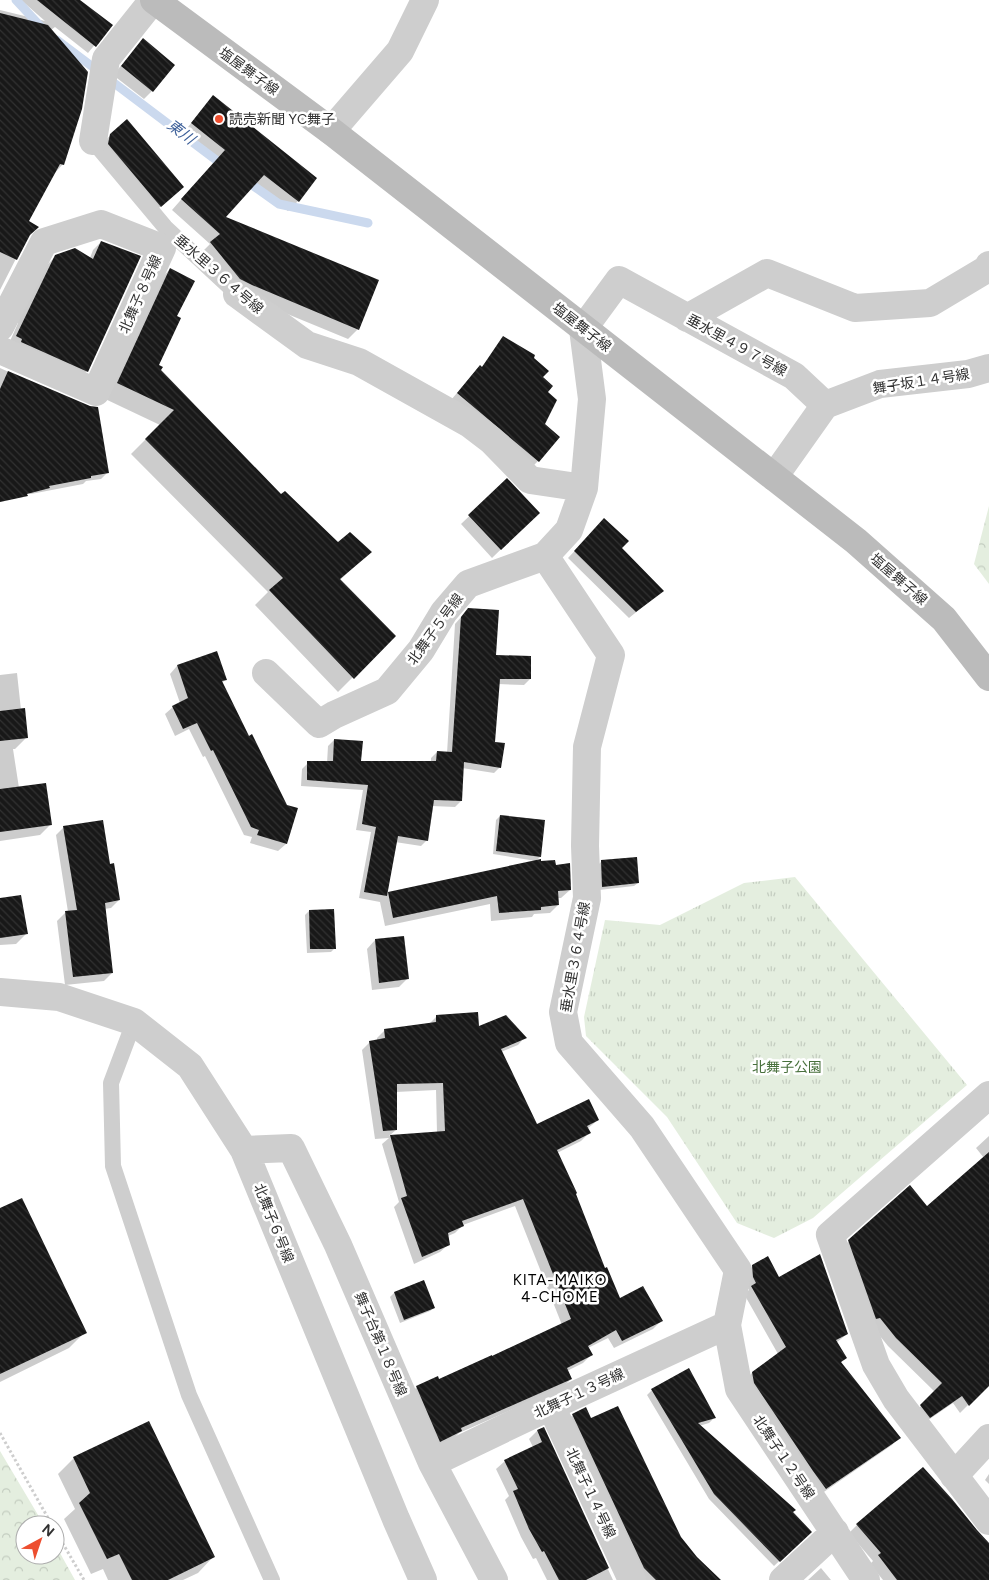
<svg xmlns="http://www.w3.org/2000/svg" width="989" height="1580" viewBox="0 0 989 1580" font-family="Figtree,'Noto Sans JP',sans-serif">
	<style>
		.forest { fill: url(#forest-crowns) }
		.park { fill: url(#park-tufts) }
		.shadow { fill: #0003; fill-rule: evenodd }
		.lines { fill: none; stroke-linecap: round; stroke-linejoin: round }
		.stream { stroke: #cbd9ee; stroke-width: 9 }
		.building { fill: url(#building-back-hatch) }
		.path { stroke: #cecece; stroke-width: 3; stroke-dasharray: 2.5 2.5; stroke-linecap: butt }
		.lane { stroke: #cecece; stroke-width: 16 }
		.street { stroke: #cecece; stroke-width: 28 }
		.secondary { stroke: #bbb; stroke-width: 28 }
		.poi-dot { fill: #ed4e2f; stroke: #fff; stroke-width: 2 }
		.labels { text-anchor: middle; stroke-width: 5; stroke-linejoin: round; paint-order: stroke }
		.street-label { font-size: 14px; fill: #313131; stroke: #fff }
		.poi-label { font-size: 14px; fill: #313131; stroke: #fff; text-anchor: start }
		.park-label { font-size: 14px; fill: #48703c; stroke: #fff }
		.water-label { font-size: 15px; font-style: italic; fill: #3b5e98; stroke: #fff }
		.neighbourhood-label { font-size: 15px; letter-spacing: 1px; fill: #000; stroke: #fff }
	</style>
	<defs>
		<pattern id="forest-crowns" width="20" height="18" patternUnits="userSpaceOnUse" patternTransform="scale(1.25)"><rect width="20" height="18" fill="#e4eedf"/><path d="M2 6a3 3 0 1 1 6 0M12 15a3 3 0 1 1 6 0" fill="none" stroke="#c4cdc0"/></pattern>
		<pattern id="park-tufts" width="24" height="20" patternUnits="userSpaceOnUse" patternTransform="scale(1.25)"><rect width="24" height="20" fill="#e4eedf"/><path d="M3 7l-1-3M5 7V3M7 7l1-3M15 17l-1-3M17 17v-4M19 17l1-3" fill="none" stroke="#c4cdc0"/></pattern>
		<pattern id="building-back-hatch" width="6" height="6" patternUnits="userSpaceOnUse" patternTransform="scale(1.25)"><rect width="6" height="6" fill="#181818"/><path d="M-1 5l2 2M0 0l6 6M5-1l2 2" fill="none" stroke="#313131"/></pattern>
	</defs>
	<rect width="100%" height="100%" fill="#fff"/>
	<path class="forest" d="M989 506V584L974 564Z
		M0 1451 44 1525H25V1555H55V1544L75 1580H0Z"/>
	<path class="park" d="M795 877 967 1085 813 1218 774 1238 737 1223 667 1117 586 1036 584 1017 605 920 660 925 744 883Z"/>
	<path class="shadow" d="M21 0H74L111 25 88 53 55 27 51 30 63 164 53 175 28 222 27 237 0 290V10L45 21Z
		M143 40 152 91 144 99 113 75Z
		M213 97 298 201 288 211 254 184 224 217 358 329 348 339 241 295 201 253 210 244 172 210 215 161 182 134Z
		M111 135 183 187 152 214 102 143Z
		M101 242 87 371 79 379 7 348 18 323 17 322 47 265 56 256 90 258 93 250Z
		M170 269 175 317 158 366 159 371 280 495 338 543 370 552 340 580 394 636 338 692 255 605 268 592 131 454 160 425 103 398 156 284Z
		M504 338 532 358 546 392 538 461 532 467 451 400 473 374 481 368Z
		M0 368 89 408 108 472 101 479 86 481 83 484 31 494 0 483Z
		M507 480 538 513 492 558 461 524Z
		M604 520 620 548 662 591 629 618 568 558Z
		M462 616 495 656 530 679 524 685 498 684 493 743 500 767 494 773 462 768 461 801 455 807 432 806 427 840 421 846 395 842 386 896 388 893 555 866 570 890 561 898H558V905L550 913 534 914 532 917 491 921 490 904 385 926 380 902 359 898 371 832 356 830 363 790 301 786 302 769 308 763H327L328 746 334 740 360 763H431V758L437 752 447 753 455 624Z
		M177 666 226 679 222 683 286 844 278 851 250 843 252 837 244 835 205 756 203 757 189 729 175 736 165 714 173 707 180 703 170 674Z
		M17 673 21 710 26 738 15 749H13L19 788 51 824 40 835 0 841V675Z
		M500 816 544 821 540 857 536 861 493 854 496 820Z
		M64 827 109 865 119 900 111 908 104 909 112 973 104 981 65 985 57 921 65 913 68 912 56 835Z
		M602 861 638 883 634 886 599 890 598 865Z
		M0 899 26 934 16 944 0 945Z
		M309 911 335 948 331 952 307 953 305 915Z
		M375 940 407 979 399 987 372 990 367 949Z
		M436 1017 478 1028 525 1037 518 1045 501 1052 536 1125 598 1120 587 1129 589 1133 581 1141 557 1153 605 1270 620 1299 661 1321 653 1329 614 1348 608 1338 588 1348 591 1355 583 1363 567 1371 571 1379 563 1387 459 1433 453 1439 432 1449 409 1395 417 1387 438 1380 562 1325 515 1206 463 1225 455 1233 448 1236 449 1244 440 1252 414 1264 394 1207 399 1202 382 1144 389 1138 375 1139 362 1050 370 1042 377 1040V1038L385 1030 429 1024ZM436 1090 437 1133 389 1136 396 1130V1092Z
		M989 1136V1384L960 1413 953 1403 921 1425 913 1414 935 1392 888 1346 871 1325 841 1249 849 1241 927 1207 984 1158 976 1148Z
		M0 1210 85 1332 69 1348 0 1382Z
		M753 1266 778 1279 847 1334 836 1343 846 1358 840 1363 899 1437 892 1445 818 1496 745 1380 752 1373 778 1354 744 1294 749 1290 746 1285 745 1274Z
		M424 1282 434 1308 430 1311 400 1323 390 1297 394 1293Z
		M652 1390 715 1417 709 1423 699 1426 810 1532 774 1566 709 1499 647 1395Z
		M573 1415 590 1419 701 1580H641L565 1422Z
		M543 1429 613 1580H547L536 1558 533 1559 521 1537 505 1500 509 1496 496 1469 505 1461 533 1447 529 1439 537 1431Z
		M74 1458 213 1557 198 1573 183 1580H108L103 1569 91 1574 64 1519 75 1509 58 1474Z
		M989 1474V1484L985 1480Z
		M857 1525 976 1531 989 1544V1580H883L870 1564 873 1561 849 1533Z
		M821 1568 831 1580H808Z"/>
	<g class="lines">
		<path class="stream" d="M16 0 43 29
			M57 40 224 166
			M245 180 279 204 368 223"/>
	</g>
	<path class="building" d="M37 0H80L113 25 96 47Z
		M0 13 48 25 88 72 82 109 64 165 60 164 29 221 39 227 30 235 17 260 0 252Z
		M143 38 175 65 153 92 121 66Z
		M213 95 317 178 299 202 264 175 226 217 379 280 359 330 252 285 240 279 210 242 220 234 181 199 225 150 191 123Z
		M127 119 184 187 161 207 108 144 110 134Z
		M101 241 141 256 88 372 21 342 22 339 16 336 55 255 75 248 93 259Z
		M170 268 195 281 177 316 181 318 159 365 163 367 161 370 281 494 285 491 338 542 350 532 372 552 340 579 396 636 354 679 269 590 283 578 145 439 174 410 117 383Z
		M503 336 535 355 534 358 549 371 543 377 553 386 548 392 557 400 545 424 560 437 539 462 457 393 480 365 482 367Z
		M8 371 90 406 98 407 109 473 91 476V478L49 486 50 488 27 494 28 496 0 502V389Z
		M507 478 540 513 501 550 468 515Z
		M604 518 629 541 622 548 664 591 636 612 574 551Z
		M468 608 499 610 496 655 531 656V679H500L495 742 505 743 501 768 464 762 462 801 434 800 428 841 398 836 387 896 364 892 376 827 362 824 368 785 307 780V761H333L334 739 363 741 361 761H436L437 751 452 752 461 617Z
		M217 651 227 680 222 681 249 736 252 734 287 805 298 808 287 844 257 835 259 830 251 827 213 750 211 751 197 723 183 729 172 706 188 698 177 665Z
		M25 708 28 738 0 741V711Z
		M46 783 52 825 0 832V789Z
		M500 815 545 820 541 857 496 851Z
		M103 820 110 864 114 863 120 900 105 903 113 973 73 977 65 911 77 910 63 826Z
		M637 857 639 883 602 887 601 860Z
		M541 859V861L555 860 556 865 570 863 571 890 558 891 559 905 541 907V910L499 913 497 896 393 918 388 892Z
		M21 895 28 934 0 938V898Z
		M334 909 336 949H310L309 910Z
		M404 936 409 979 379 983 375 939Z
		M478 1012 479 1026 506 1015 527 1038 501 1049 537 1124 589 1099 599 1120 587 1126 591 1133 557 1150 577 1193 576 1194 605 1268 607 1267 620 1298 643 1286 663 1321 622 1341 616 1330 588 1346 593 1355 567 1368 572 1379 461 1428 462 1431 440 1442 416 1386 438 1376 439 1379 492 1355V1356L571 1319 523 1199 462 1221 464 1226 448 1233 450 1245 422 1257 401 1198 407 1196 390 1135 445 1131 443 1083 397 1084V1130L383 1131 369 1041 385 1038 384 1029 436 1022V1015Z
		M989 1152V1386L969 1406 962 1396 930 1418 920 1405 942 1383 896 1338 880 1318 876 1319 848 1240 910 1185 927 1206Z
		M22 1198 87 1333 0 1374V1208Z
		M820 1254 848 1334 836 1340 847 1358 841 1362 901 1438 826 1489 813 1471 754 1383 752 1372 786 1347 751 1286 756 1283 753 1277 752 1265 768 1256 779 1277Z
		M424 1280 435 1308 404 1320 394 1292Z
		M689 1368 716 1418 698 1423 796 1510 793 1512 812 1532 780 1562 714 1494 651 1389Z
		M618 1406 681 1537 697 1557 721 1580H656L644 1568 572 1414 586 1407 591 1418Z
		M149 1421 215 1557 168 1580H132L119 1554 107 1559 79 1503 90 1493 73 1457Z
		M544 1427 609 1568 586 1580H559L544 1551 542 1552 529 1529 513 1491 518 1489 504 1460 542 1442 537 1430Z
		M923 1467 952 1499 977 1530 989 1543V1580H897L878 1555 881 1553 856 1524Z"/>
	<g class="lines">
		<path class="path" d="M0 1433 52 1525
			M55 1530 84 1580"/>
		<path class="lane" d="M93 141 165 227 237 294
			M134 1022 111 1083 113 1166 189 1395 272 1580"/>
		<path class="street" d="M331 131 400 51 425 0
			M93 141 106 59 153 0
			M237 294 307 345 359 362 470 424 491 440 530 480 584 488
			M687 318 767 273 855 308 930 303 987 269 989 265
			M0 327 44 242 101 224 162 248 96 392 0 350
			M825 405 880 384 968 374 989 368
			M545 556 611 655 587 747 585 846 587 898 563 1012 569 1043 642 1127 738 1270 727 1325 739 1389 866 1580
			M266 673 319 724 334 715 387 691 421 650 444 612 468 584 545 556 569 530 584 488 592 399 583 329 619 280 794 376 825 405 774 477
			M0 992 59 997 134 1022 190 1066 244 1150 396 1519 423 1580
			M989 1095 830 1235 876 1365 896 1399 989 1521
			M244 1150 291 1148 338 1245 432 1463 494 1580
			M551 1406 632 1580
			M432 1463 551 1406 727 1325
			M954 1476 989 1438
			M783 1580 835 1532"/>
		<path class="secondary" d="M154 0 331 131 856 541 944 619 989 677"/>
	</g>
	<circle class="poi-dot" cx="219" cy="119" r="5"/>
	<g class="labels">
		<g class="street-label">
			<text transform="translate(249 71) rotate(36)" y="5">塩屋舞子線</text>
			<text transform="translate(219 274) rotate(41)" y="5">垂水里３６４号線</text>
			<text transform="translate(140 294) rotate(-66)" y="5">北舞子８号線</text>
			<text transform="translate(582 327) rotate(38)" y="5">塩屋舞子線</text>
			<text transform="translate(737 345) rotate(29)" y="5">垂水里４９７号線</text>
			<text transform="translate(921 381) rotate(-9)" y="5">舞子坂１４号線</text>
			<text transform="translate(899 579) rotate(41)" y="5">塩屋舞子線</text>
			<text transform="translate(435 629) rotate(-54)" y="5">北舞子５号線</text>
			<text transform="translate(575 957) rotate(-80)" y="5">垂水里３６４号線</text>
			<text transform="translate(274 1223) rotate(68)" y="5">北舞子６号線</text>
			<text transform="translate(381 1344) rotate(67)" y="5">舞子台第１８号線</text>
			<text transform="translate(579 1393) rotate(-25)" y="5">北舞子１３号線</text>
			<text transform="translate(784 1457) rotate(56)" y="5">北舞子１２号線</text>
			<text transform="translate(591 1493) rotate(65)" y="5">北舞子１４号線</text>
		</g>
		<g class="poi-label">
			<text x="229" y="124">読売新聞 YC舞子</text>
		</g>
		<g class="park-label">
			<text x="787" y="1072">北舞子公園</text>
		</g>
		<g class="water-label">
			<text transform="translate(181 132) rotate(37)" y="5">東川</text>
		</g>
		<g class="neighbourhood-label">
			<text x="560" y="1285">KITA-MAIKO<tspan x="560" dy="17">4-CHOME</tspan></text>
		</g>
	</g>
	<g transform="translate(40 1540) rotate(40)"><circle r="24" fill="#ffffff" stroke="#adadad"/>
	<path d="M0-4L9 19L0 12L-9 19Z" fill="#ed4e2f"/>
	<text y="-8" font-size="14" font-weight="bold" text-anchor="middle" fill="#313131">N</text>
	</g>
</svg>
